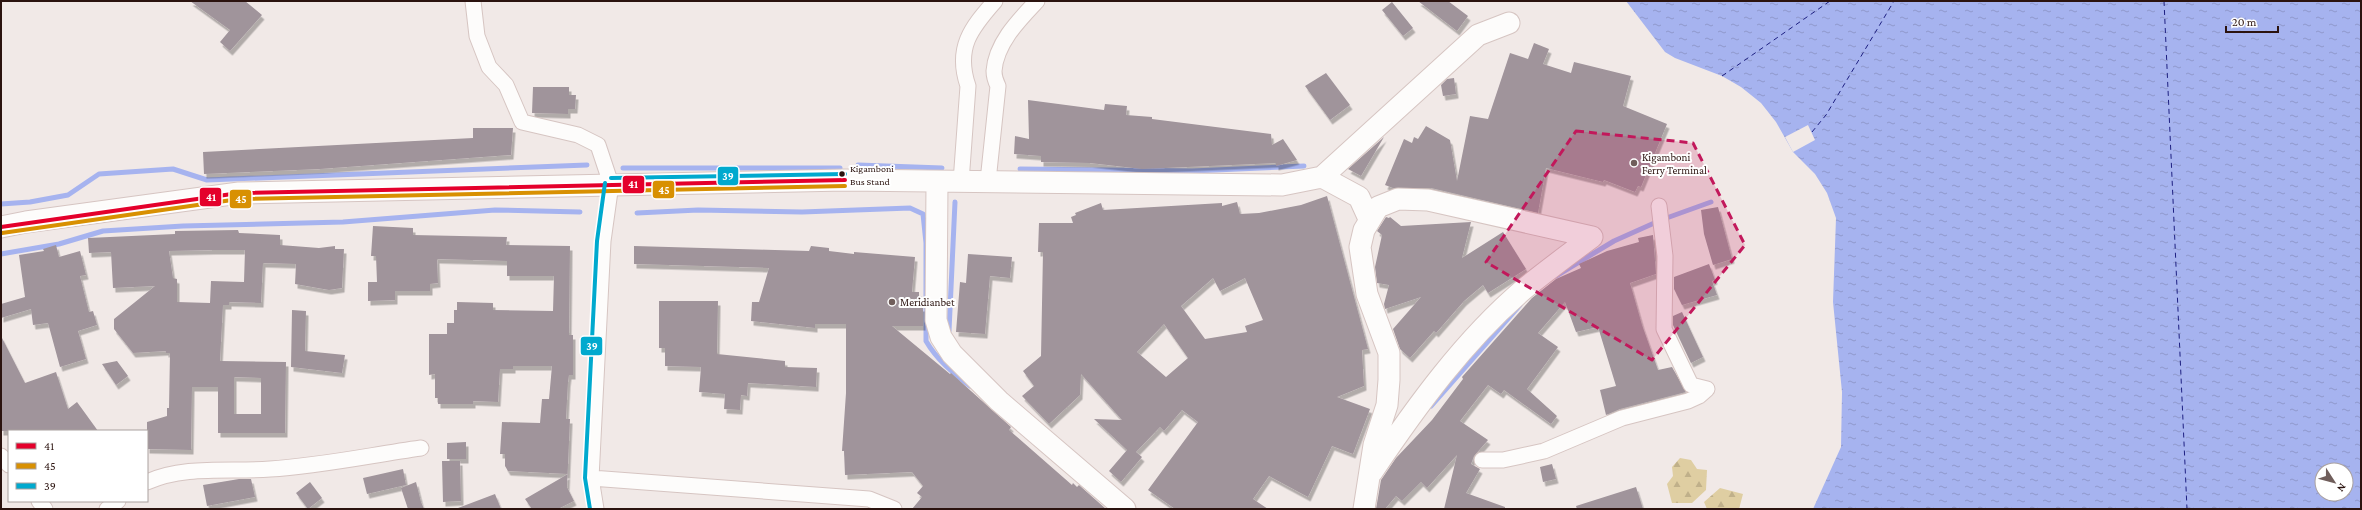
<svg xmlns="http://www.w3.org/2000/svg" width="2362" height="510" viewBox="0 0 2362 510" font-family="'Crimson Pro',serif">
	<style>
		.forest { fill: url(#forest-firs) }
		.water { fill: url(#water-ripples); fill-rule: evenodd }
		.pier { fill: #f1e9e7 }
		.lines { fill: none; stroke-linecap: round; stroke-linejoin: round }
		.stream { stroke: #a6b3ef; stroke-width: 5 }
		.ferry { stroke: #1d1f81; stroke-width: 1; stroke-dasharray: 5 4; stroke-linecap: butt }
		.building { fill: #a0949b; fill-rule: evenodd; filter: url(#shadow) }
		.street-casing { stroke: #d6c5c2; stroke-width: 17 }
		.secondary-casing { stroke: #d6c5c2; stroke-width: 23 }
		.street { stroke: #fdfcfb; stroke-width: 15 }
		.secondary { stroke: #fdfcfb; stroke-width: 21 }
		.bus-1-casing { stroke: #fff; stroke-width: 7 }
		.bus-2-casing { stroke: #fff; stroke-width: 7 }
		.bus-3-casing { stroke: #fff; stroke-width: 7 }
		.bus-1 { stroke: #e4002b; stroke-width: 4 }
		.bus-2 { stroke: #d89002; stroke-width: 4 }
		.bus-3 { stroke: #00a9ce; stroke-width: 4 }
		.marked { fill: #c2185b; fill-opacity: 0.2; stroke: #c2185b; stroke-width: 3; stroke-dasharray: 8 5; stroke-linejoin: round }
		.poi-dot { fill: #705e5b; stroke: #fff; stroke-width: 1.5 }
		.bus-dot { fill: #2b130f; stroke: #fff; stroke-width: 1.5 }
		.labels { text-anchor: middle; stroke-width: 4; stroke-linejoin: round; paint-order: stroke }
		.bus-label { font-size: 10px; fill: #2b130f; stroke: #fff; text-anchor: start }
		.poi-label { font-size: 11px; fill: #2b130f; stroke: #fff; text-anchor: start }
		.line-badge { stroke: #fff; stroke-width: 1.5 }
		.badge-label { font-size: 11px; text-anchor: middle; font-weight: bold; fill: #fff }
	</style>
	<defs>
		<pattern id="forest-firs" width="22" height="20" patternUnits="userSpaceOnUse"><rect width="22" height="20" fill="#dfcea2"/><path d="M5 1l3.5 6h-7zM16 11l3.5 6h-7z" fill="#c0b08a"/></pattern>
		<pattern id="water-ripples" width="26" height="14" patternUnits="userSpaceOnUse"><rect width="26" height="14" fill="#a6b3ef"/><path d="M2 4q2-2 4 0t4 0M15 11q2-2 4 0t4 0" fill="none" stroke="#8f99cc"/></pattern>
		<filter id="shadow"><feDropShadow dx="2.5" dy="4.5" stdDeviation="0" flood-color="#0004"/></filter>
	</defs>
	<rect width="100%" height="100%" fill="#f1e9e7"/>
	<path class="forest" d="M1680 458 1691 460 1697 469 1707 470 1706 490 1692 503H1672L1667 484 1673 476 1672 467Z
		M1720 488 1743 494 1739 509H1707L1704 502Z"/>
	<path class="water" d="M1626 1H2361V509H1813L1841 447 1842 392 1833 302 1836 218 1827 193 1815 174 1793 152 1776 122 1761 103 1741 87 1722 76 1675 58 1665 52ZM2322 470H2346V494H2322Z"/>
	<path class="pier" d="M1808 125 1815 140 1793 152 1785 137Z"/>
	<g class="lines">
		<path class="stream" d="M858 165 942 168
			M623 168H840
			M1020 169 1192 171 1304 166
			M1 204 30 202 68 195 99 174 173 169 207 180 587 165
			M637 213 698 210 802 212 910 208 923 214 926 243V341C937 360 953 373 970 386
			M1 254 59 244 103 231 183 226 343 222 495 210 580 212
			M1556 276 1614 241 1661 220 1711 202
			M949 331 955 202
			M1431 406 1520 305"/>
		<path class="ferry" d="M2164 1 2187 509
			M1722 76 1830 1
			M1812 132 1826 115 1894 1"/>
	</g>
	<path class="building" d="M190 1H245L262 15 230 51 220 42 230 30Z
		M1418 1H1448L1468 16 1457 31Z
		M1392 2 1413 28 1403 36 1382 10Z
		M1534 43 1549 49 1543 64 1571 73 1574 62 1631 76 1623 106 1667 124 1641 187 1638 186 1635 192 1604 180 1603 182 1546 168 1538 213 1431 188H1393L1385 185 1404 139 1412 143 1414 137 1418 139 1426 126 1450 140 1457 181 1470 116 1488 119 1510 53 1528 59Z
		M1326 73 1350 105 1330 120 1305 86Z
		M1454 78 1456 94 1443 96 1441 85 1447 79Z
		M533 87H569V95H576L575 109H568V114L532 113Z
		M1028 100 1104 110 1105 104 1127 106 1126 115 1152 117V119L1271 134 1272 145 1283 139 1297 160 1276 166V163L1142 169 1090 163 1041 162V156L1014 154 1015 136 1029 139Z
		M473 128H513L511 155 320 169 204 174 203 152 473 138Z
		M1384 137 1361 176 1348 169Z
		M1327 196 1368 349 1362 350 1364 386 1337 397 1370 409 1353 454 1332 446 1308 497 1269 476 1253 499 1268 509H1175L1148 490 1198 422 1182 410 1164 431 1160 427 1136 452 1142 457 1121 482 1109 471 1127 450 1094 419 1122 420 1081 374 1080 395 1049 424 1022 396 1034 386 1023 371 1041 356 1043 252H1038L1039 223H1073L1071 217 1076 215 1075 213 1101 203 1103 210 1222 203V206L1237 202 1240 214 1259 213 1301 205ZM1213 278 1220 291 1245 278 1263 320 1245 326 1247 332 1205 339 1181 306ZM1164 324 1188 358 1166 377 1137 352Z
		M1718 207 1732 259 1713 265 1704 234 1701 210Z
		M1386 217 1389 218 1390 217 1401 226 1471 222 1462 258 1503 232 1526 269 1488 293 1483 285 1464 301 1436 333 1434 331 1410 358 1400 349 1393 329 1421 297 1385 309 1384 304 1389 285 1377 283 1375 267 1382 235 1377 231Z
		M373 226 413 228V235L507 237 506 245 570 246 569 335H573V375H569L568 382 566 419H570L567 487 574 501 558 509H532L525 499 568 474 508 471 505 466V454H500L502 422 540 423 542 399H549L552 366H513V369H500L498 402 473 401V404H438V398H435V374L429 375V334H447V323H454V310H457V302L493 303V310L553 311 554 276H507V261L437 259 438 283 430 284V291H395V300L368 301V282H377L376 256H371Z
		M238 230 239 233 280 235V245L319 248 335 246V249H344L342 288 329 290 295 284 296 264 263 263 261 303 229 302V305H223L220 361 286 362 285 433H218V387H192L191 450 147 449V422L167 416V408H169L170 353H166V351L133 353 114 329V319L155 286 113 288 111 252 89 253 88 238 175 234V231ZM213 250H245L244 282 211 281 210 303 177 302V279L173 278 169 251ZM234 377 261 378V414H234Z
		M1653 235 1656 274 1630 283 1642 325 1658 370 1672 367 1686 392 1620 409 1606 415 1600 390 1616 386 1598 327 1576 332 1565 302 1538 333 1558 347 1527 389 1557 416 1551 424 1504 390 1501 394 1488 385 1460 421 1488 440 1474 456 1471 464 1480 469 1466 493 1505 507V509H1444L1457 455 1427 488 1421 482 1402 501 1396 496 1385 509H1376L1381 480 1396 458 1432 420 1463 379 1462 377 1532 298 1556 279 1581 268 1579 264 1607 251 1639 242 1638 238Z
		M56 245 59 257 80 251 86 275 80 276 89 312 93 311 97 325 78 331 86 359 60 367 48 323 33 325 31 309 1 318V304L25 297 19 255 44 251 43 249Z
		M634 246 809 251 811 246 829 248V251L854 254V252L915 257 912 292H919V307H923V326H892L950 374 951 373 1011 427 1009 430 1072 485 1073 483 1077 487 1079 485 1106 509H912L922 497 917 493 923 486 912 472 845 475 844 451H842L846 393V324H815V328L751 321 752 302H759L769 268 634 264Z
		M968 254 1012 257 1010 278 990 276 985 334 956 332 960 282 966 283Z
		M1709 264 1715 280 1712 281 1717 295 1682 305 1674 289V277Z
		M659 301H718L717 354 785 361V367L817 368 816 387 748 383 747 396 741 395 740 410 724 409 725 394 699 392 701 367 665 366V348H659Z
		M292 310 306 311 305 351 345 355 342 373 291 367Z
		M1682 312 1703 357 1691 363 1673 325V316Z
		M1 336 25 383 56 372 68 409 77 402 98 431H1Z
		M117 361 128 376 116 385 102 364Z
		M466 442V459H447V443Z
		M442 461H460L461 501 443 502Z
		M1552 464 1556 479 1543 482 1540 467Z
		M403 469 406 485 367 494 363 478Z
		M239 479H251L255 497 207 506 203 485Z
		M310 482 322 498 308 509 296 493Z
		M416 482 421 502 424 509H408L401 488Z
		M1636 487 1643 509H1577L1576 506Z
		M495 494 501 509H458V508Z"/>
	<g class="lines">
		<defs>
			<path id="street" d="M473 1 477 36 489 67 506 85 522 122 578 135 598 145 611 184 603 241 591 478 596 509
				M988 181 998 86C996 82 994 76 994 71 996 43 1019 20 1037 1
				M961 182 968 86C955 48 971 28 995 1
				M1 456 9 465
				M1482 460H1503L1544 451 1622 418 1688 401 1699 396 1707 389 1691 385 1664 329 1665 256 1659 206
				M591 478 869 499 894 509
				M147 482C184 465 230 472 270 469 320 466 371 455 421 448
				M39 501 45 509
				M107 509 118 501"/>
			<path id="secondary" d="M1322 177 1359 197 1369 219
				M937 183 936 320 941 337 952 354 999 401 1125 509
				M1 227 26 222 239 193 845 180 1282 185 1322 177 1478 35 1509 23
				M1372 472C1416 407 1464 340 1524 289 1546 271 1569 254 1592 237
				M1364 509 1374 445 1387 405 1389 380V353L1367 294 1360 247 1364 230 1378 207 1398 199 1428 200 1592 237"/>
		</defs>
		<use href="#street" class="street-casing"/>
		<use href="#secondary" class="secondary-casing"/>
		<use href="#street" class="street"/>
		<use href="#secondary" class="secondary"/>
		<defs>
			<path id="bus-1" d="M1 227 239 193 845 180"/>
			<path id="bus-2" d="M2 233 239 199 845 186"/>
			<path id="bus-3" d="M611 178 845 174
				M590 509 585 478 597 241 605 183"/>
		</defs>
		<use href="#bus-1" class="bus-1-casing"/>
		<use href="#bus-2" class="bus-2-casing"/>
		<use href="#bus-3" class="bus-3-casing"/>
		<use href="#bus-1" class="bus-1"/>
		<use href="#bus-2" class="bus-2"/>
		<use href="#bus-3" class="bus-3"/>
	</g>
	<path class="marked" d="M1576 131 1693 143 1745 245 1652 360 1486 262Z"/>
	<g class="poi-dot">
		<circle cx="1634" cy="163" r="4"/>
		<circle cx="892" cy="302" r="4"/>
	</g>
	<circle class="bus-dot" cx="842" cy="174" r="3.5"/>
	<g class="labels">
		<g class="bus-label">
			<text x="850" y="172">Kigamboni<tspan x="850" dy="13">Bus Stand</tspan></text>
		</g>
		<g class="poi-label">
			<text x="1642" y="161">Kigamboni<tspan x="1642" dy="13">Ferry Terminal</tspan></text>
			<text x="900" y="306">Meridianbet</text>
		</g>
	</g>
	<g class="line-badge">
		<rect x="717" y="166" width="22" height="20" rx="4" fill="#00a9ce"/>
		<rect x="622" y="175" width="23" height="19" rx="4" fill="#e4002b"/>
		<rect x="652" y="180" width="23" height="19" rx="4" fill="#d89002"/>
		<rect x="199" y="187" width="23" height="20" rx="4" fill="#e4002b"/>
		<rect x="229" y="189" width="23" height="20" rx="4" fill="#d89002"/>
		<rect x="580" y="336" width="23" height="20" rx="4" fill="#00a9ce"/>
	</g>
	<g class="badge-label">
		<text x="728" y="180">39</text>
		<text x="633" y="188">41</text>
		<text x="664" y="194">45</text>
		<text x="211" y="201">41</text>
		<text x="241" y="203">45</text>
		<text x="592" y="350">39</text>
	</g>
	<rect width="2362" height="510" fill="none" stroke="#2b130f" stroke-width="4"/>
	<rect x="8" y="430" width="140" height="72" fill="#ffffff" stroke="#aaa19f"/>
	<rect x="16" y="443" width="20" height="6" fill="#e4002b" stroke="#aaa19f"/>
	<text x="44" y="450" font-size="12" fill="#2b130f">41</text>
	<rect x="16" y="463" width="20" height="6" fill="#d89002" stroke="#aaa19f"/>
	<text x="44" y="470" font-size="12" fill="#2b130f">45</text>
	<rect x="16" y="483" width="20" height="6" fill="#00a9ce" stroke="#aaa19f"/>
	<text x="44" y="490" font-size="12" fill="#2b130f">39</text>
	<g transform="translate(2334 482) rotate(126)"><circle r="19" fill="#ffffff" stroke="#aaa19f"/>
	<path d="M0-3L7 15L0 10L-7 15Z" fill="#705e5b"/>
	<text y="-6" font-size="11" font-weight="bold" text-anchor="middle" fill="#2b130f">N</text>
	</g>
	<path d="M2226 26v6h52v-6" fill="none" stroke="#2b130f" stroke-width="2"/>
	<text x="2232" y="26" font-size="12" fill="#2b130f" stroke="#ffffff" stroke-width="3" paint-order="stroke">20 m</text>
</svg>
